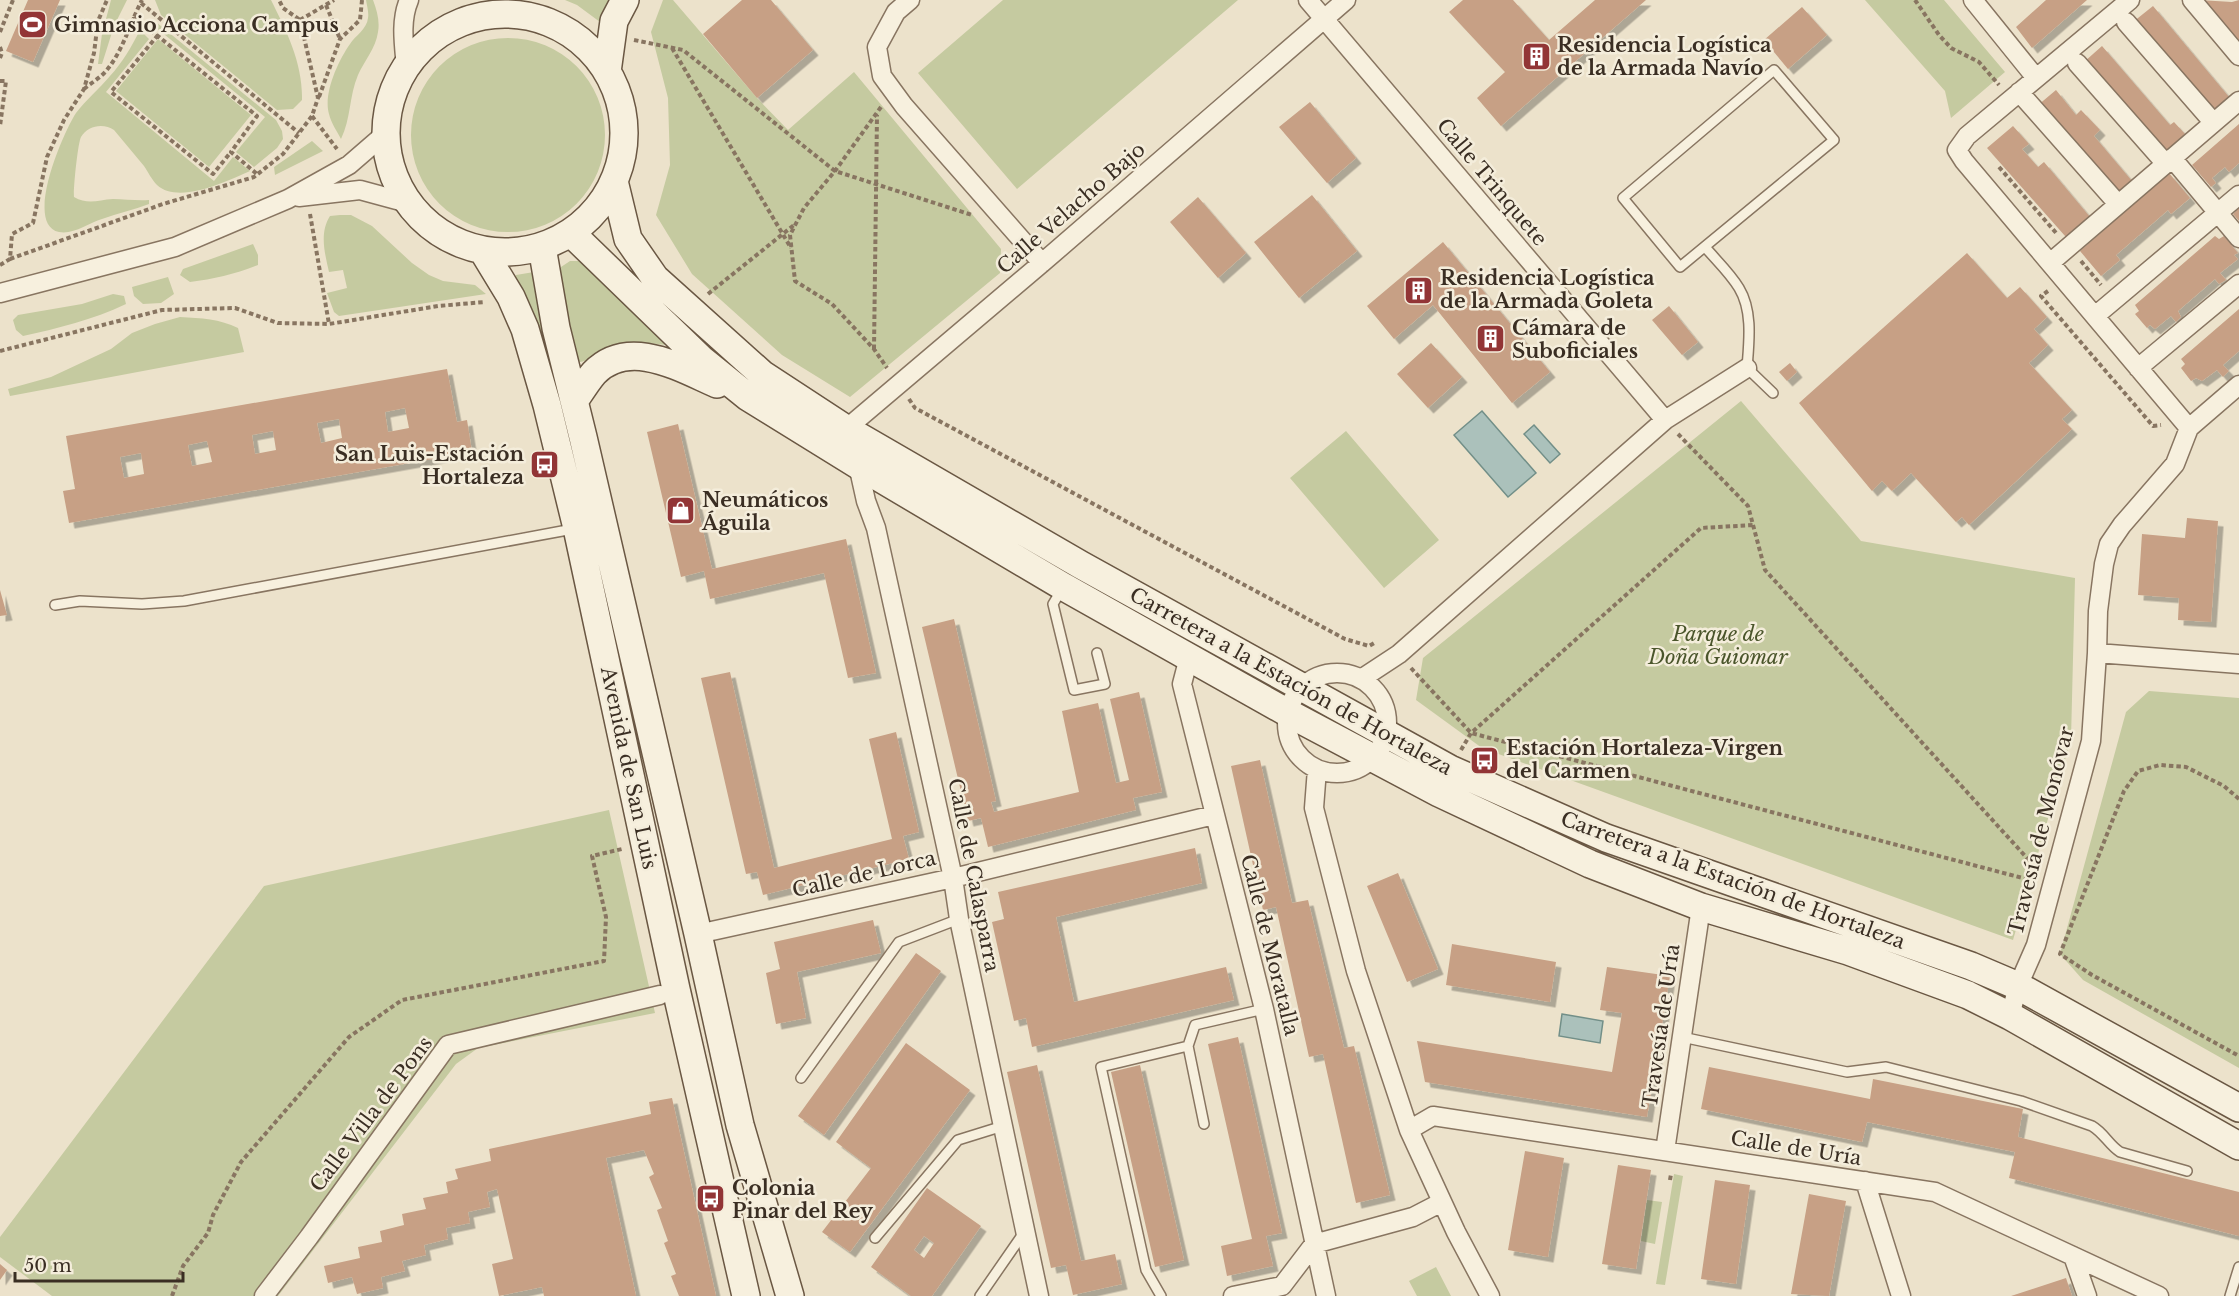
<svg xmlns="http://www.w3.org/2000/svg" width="2239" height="1296" viewBox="0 0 2239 1296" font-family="'Libre Baskerville',serif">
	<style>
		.green { fill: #c5caa0 }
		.water { fill: #abc1bb; stroke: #728f88; stroke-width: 1.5 }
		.building { fill: #c7a085; fill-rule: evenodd; filter: url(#shadow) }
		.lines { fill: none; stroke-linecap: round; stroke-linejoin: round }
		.lane-casing { stroke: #887561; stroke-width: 12 }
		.street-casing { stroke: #887561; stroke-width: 21 }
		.secondary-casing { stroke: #6a5743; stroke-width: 30 }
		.path { stroke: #887561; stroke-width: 4; stroke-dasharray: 4.5 3; stroke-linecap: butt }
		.lane { stroke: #f7f0de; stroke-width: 9 }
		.street { stroke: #f7f0de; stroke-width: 18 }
		.secondary { stroke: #f7f0de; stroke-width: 27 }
		.labels { text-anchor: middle; stroke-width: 5; stroke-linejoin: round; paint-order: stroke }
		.poi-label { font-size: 20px; font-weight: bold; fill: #3a2e23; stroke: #f4eddb; text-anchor: start }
		.street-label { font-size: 20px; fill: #3a2e23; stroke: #f4eddb }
		.park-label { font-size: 20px; font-style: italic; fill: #4a552b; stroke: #f4eddb }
	</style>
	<defs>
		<filter id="shadow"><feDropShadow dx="5.5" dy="5.5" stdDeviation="0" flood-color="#0004"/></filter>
	</defs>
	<rect width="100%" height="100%" fill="#ece2cb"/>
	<path class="green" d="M111 0H127L114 26 102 64H98L102 34Z
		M155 0H271C287 32 303 64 302 100L293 109 277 110 161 15Z
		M366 0H373C377 11 380 21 378 32 376 48 364 61 358 75 349 96 351 119 341 139 337 131 331 123 329 114 323 94 338 61 350 44 355 36 367 29 368 18 369 13 367 6 366 0Z
		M565 0H613L600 22 577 5Z
		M663 0H673L757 98 788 130 854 72 1001 249 1000 273 850 397 782 355 692 274 656 215 670 165 668 98 651 32Z
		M1003 0H1238L1017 189 918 73Z
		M1865 0H1944L2005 72 1951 118 1945 91Z
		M148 21 156 22 276 120 282 131 283 139 277 148 254 167 236 152 265 117Z
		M140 30 149 39 106 92 214 181 233 157 250 171C227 181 179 205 157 185 152 180 148 172 144 166 134 154 124 142 114 130 104 123 88 125 81 137 78 142 73 190 74 197 88 205 98 200 113 199 125 199 137 201 149 200V204C134 210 118 213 102 219 89 223 73 235 59 232 23 224 64 131 76 113 86 100 99 89 110 76 122 63 132 46 140 30Z
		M411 135a97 97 0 1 1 194 0a97 97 0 1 1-194 0Z
		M158 39 251 115 209 167 116 91Z
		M312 141 323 151 275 175 274 167Z
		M340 215H351L372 226 412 263 429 275 443 281 475 285 486 294 339 316 334 312 327 293 347 288 343 270 329 272C325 254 319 233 330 216Z
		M253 244 258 255V265C236 274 214 279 190 282L180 275 183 269Z
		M570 261H582L594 269 667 345C637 341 609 340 585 361L580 362 577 360 568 327 560 274 561 267Z
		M534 272 564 388 554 392 529 303 515 277 516 275Z
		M168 277 174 294 161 303 143 304 134 296 132 287Z
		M113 294 124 296 126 304C92 320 59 328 23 336L16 330 13 320 18 315 82 304Z
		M180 317C201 318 220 319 238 328L244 352 10 396 8 389 51 377 111 349 132 333 155 324Z
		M1741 401 1861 541 2075 578 2071 739 2013 940 1482 748 1416 700 1423 658Z
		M1346 431 1439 540 1384 588 1290 478Z
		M2149 691 2239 698V1068L2083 980 2060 954 2126 712Z
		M609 810 655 1013 478 1048 456 1064 278 1296H52L0 1257V1237L264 886Z
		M1674 1174 1683 1176 1665 1285 1656 1284Z
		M1647 1200 1662 1202 1655 1244 1641 1241Z
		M1436 1267 1451 1296H1417L1409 1281Z"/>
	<path class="water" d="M1482 411 1536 473 1508 497 1454 435Z
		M1534 425 1560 454 1550 463 1524 434Z
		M1562 1014 1603 1021 1600 1043 1559 1036Z"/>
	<path class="building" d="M28 0H60L33 62 6 51Z
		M742 0H771L813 50 757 98 703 34Z
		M1463 0H1513L1549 40 1595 0H1646L1501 126 1477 98 1505 72 1449 12Z
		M2046 0H2087L2032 48 2016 27Z
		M2199 0 2232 2 2239 0V46Z
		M2153 6 2229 97 2211 113 2133 22Z
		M1802 7 1827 35 1788 69 1764 40Z
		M2102 46 2170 125 2174 122 2185 134 2163 154 2084 62Z
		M2056 90 2076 115 2081 110 2100 130 2094 136 2132 181 2114 196 2037 106Z
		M1310 102 1356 158 1327 183 1279 127Z
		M2239 124V163L2229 172 2225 167 2212 178 2216 183 2211 187 2192 165Z
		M2013 126 2029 144 2022 149 2038 167 2044 162 2090 217 2066 237 1987 148Z
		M2169 173 2190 198 2171 214 2168 210 2152 224 2116 255 2120 260 2101 276 2080 251Z
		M1312 195 1357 251 1299 298 1254 242Z
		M1198 197 1246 253 1218 278 1170 222Z
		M2239 208V221L2233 214Z
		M2215 236 2219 239 2224 236 2238 253 2234 255 2238 259 2220 273 2226 280 2219 284 2215 279 2178 311 2181 317 2176 322 2171 316 2155 329 2150 325 2147 328 2135 314 2139 311 2135 305Z
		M1443 242 1550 372 1512 403 1433 305 1394 339 1367 306Z
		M1967 253 2007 298 2020 287 2047 317 2034 329 2048 345 2029 363 2072 410 2062 419 2072 429 1969 525 1962 517 1956 522 1911 473 1892 491 1882 481 1872 491 1799 403Z
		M1669 306 1698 342 1682 355 1652 320Z
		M2239 309V351L2223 365 2229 371 2223 377 2217 370 2202 381 2196 378 2191 381 2181 368 2185 364 2181 359Z
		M1431 343 1462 377 1428 408 1397 374Z
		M1790 363 1797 372 1787 381 1779 372Z
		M447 369 457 422 467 420 472 452 69 523 63 491 75 489 66 436ZM405 408 409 428 388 432 385 412ZM339 419 342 438 321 443 317 423ZM273 431 276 450 255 454 252 435ZM207 441 212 462 192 466 188 445ZM141 453 144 474 124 478 120 457Z
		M678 424 712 569 846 539 876 673 848 678 824 573 710 599 704 571 681 577 647 432Z
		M2187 518 2218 521 2211 622 2178 620 2179 598 2138 595 2142 534 2185 538Z
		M0 590 7 615 0 616Z
		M954 619 996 801 991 802 994 812 1079 792 1062 711 1098 703 1116 783 1129 780 1110 699 1139 692 1162 792 1133 798 1136 810 988 847 981 818 968 821 922 627Z
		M730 672 774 868 892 839 869 739 896 732 919 832 903 836 909 859 763 895 757 872 746 874 701 678Z
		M1260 760 1292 903 1308 900 1344 1048 1354 1046 1390 1195 1356 1203 1323 1054 1309 1057 1276 907 1263 910 1231 766Z
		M1195 848 1202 883 1056 917 1074 1002 1226 967 1234 1000 1032 1047 1026 1018 1014 1021 992 922 1004 919 998 892Z
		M1398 873 1438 969 1407 982 1367 886Z
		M873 920 881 953 797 972 806 1018 776 1024 766 973 780 969 774 942Z
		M1452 944 1556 962 1550 1002 1446 985Z
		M916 953 941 971 824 1135 798 1116Z
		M1607 967 1670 976 1647 1117 1425 1082 1417 1041 1612 1072 1622 1013 1600 1010Z
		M1238 1037 1282 1233 1266 1236 1273 1266 1227 1276 1221 1246 1252 1239 1208 1044Z
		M906 1043 970 1090 850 1252 822 1232 871 1168 836 1142Z
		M1037 1065 1081 1261 1115 1254 1122 1284 1073 1295 1066 1265 1051 1268 1007 1072Z
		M1140 1065 1184 1260 1155 1267 1111 1072Z
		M1709 1067 1870 1099 1873 1079 2023 1109 2018 1137 2239 1192V1236L2009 1178 2015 1152 1867 1122 1862 1142 1701 1109Z
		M672 1098 716 1296H679L671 1276 676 1274 664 1243 668 1241 657 1210 662 1208 649 1177 654 1174 644 1150 606 1158 636 1296H544L542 1287 499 1296 492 1264 513 1259 497 1189 487 1192 490 1207 468 1212 470 1223 446 1228 448 1239 424 1245 426 1255 402 1261 405 1271 381 1277 383 1288 357 1294 352 1277 328 1283 324 1266 360 1258 358 1247 382 1242 380 1231 404 1225 402 1214 426 1209 423 1198 448 1193 446 1182 458 1179 455 1169 491 1161 489 1149 651 1114 649 1102Z
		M1525 1151 1564 1158 1548 1257 1508 1250Z
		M1618 1165 1651 1170 1636 1269 1602 1264Z
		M1715 1180 1750 1185 1736 1284 1701 1279Z
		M927 1188 981 1226 932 1296H911L871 1267ZM924 1236 934 1243 924 1258 914 1250Z
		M1809 1194 1846 1201 1829 1296 1791 1294Z
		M0 1264 7 1270 0 1280Z
		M2066 1278 2072 1296H2011Z"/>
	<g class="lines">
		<defs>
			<path id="lane" d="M1774 70 1834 140 1680 267 1623 198Z
				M1705 247C1716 260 1730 273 1739 288 1753 311 1749 342 1747 368L1773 393
				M1062 589 1053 604 1074 690 1105 684 1097 653
				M55 605 80 601 142 604 184 601 573 529
				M1682 1037 1847 1072 1886 1067 2021 1101 2092 1126C2104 1133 2109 1145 2120 1152L2187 1171
				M1188 1046 1204 1124
				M801 1078 899 942 959 919
				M875 1238 958 1140 1003 1126
				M980 1296 1025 1231
				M1161 1296 1146 1270 1101 1067 1188 1046 1195 1025 1264 1009
				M2230 1296 2239 1267"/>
			<path id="street" d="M910 0 896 12 877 47 882 76 904 106 1042 263
				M1308 0 1665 420
				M1973 0 2036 78
				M2130 0 1967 136 1957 150 1964 161 2189 428
				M2192 0 2239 56
				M2126 22 2213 122
				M2077 63 2166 164
				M406 67C404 45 400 21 409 0
				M2019 92 2118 204
				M2172 158 2239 238
				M299 197 360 190 408 203
				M2050 263 2239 101
				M0 293 175 247 288 199 349 165 386 133
				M2095 316 2239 195
				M2138 368 2239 284
				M2189 428 2239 385
				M846 429 1042 263 1346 0
				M858 465 866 501 876 528 953 878 959 919 1039 1296
				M2097 653 2239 664
				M1189 657 1182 684 1264 1009 1326 1296
				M1287 723a50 50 0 1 1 100 0a50 50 0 1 1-100 0Z
				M1361 679 1399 654 1665 420 1747 368
				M1317 769 1314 808 1356 971 1409 1130 1456 1232 1490 1296
				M698 934 953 878 1214 815
				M2010 1016 2018 986 2036 945 2091 741 2097 653 2098 611 2104 564 2109 544 2122 525 2175 464 2189 428
				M1409 1130 1433 1116 1935 1192 2159 1296
				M1665 1151 1701 907
				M1865 1181 1901 1296
				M2073 1256 2087 1296
				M264 1296 309 1237 448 1045 660 995
				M1233 1296 1282 1286 1314 1244 1413 1217 1442 1202"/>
			<path id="secondary" d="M386 133a119 119 0 1 1 238 0a119 119 0 1 1-238 0Z
				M607 72 614 21 625 0
				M614 181 628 239 655 278 762 374 846 429 1081 565 1450 769 1606 838 1971 966 2018 986 2239 1108
				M571 233 701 359 748 397 858 465 1064 587 1288 713 1439 793 1590 864 1701 907 1848 951 1968 995 2010 1016 2239 1146
				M542 247 556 328 583 437 698 934 740 1125 790 1296
				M483 251 511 297 525 329 547 405 577 528 676 989 746 1296
				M575 400C581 391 587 381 594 373 629 337 680 368 717 384"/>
		</defs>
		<use href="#lane" class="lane-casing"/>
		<use href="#street" class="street-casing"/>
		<use href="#secondary" class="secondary-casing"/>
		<path class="path" d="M1915 0 1939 35 1951 48 1979 62 1999 85
			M141 3 299 133
			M326 5 340 39
			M133 16 257 116 231 152 257 174
			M300 20 334 0
			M0 32 13 0
			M158 35 111 92 213 174 231 152
			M634 40 683 50 835 171 972 215
			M0 47 2 53 0 58
			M672 48 791 248
			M0 81H6L0 126
			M84 89C91 83 100 78 106 71 123 51 130 23 142 0
			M319 97 340 39 360 20 362 0
			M881 107 835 171 804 208 790 235 795 281 832 304 874 349 887 368
			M312 116 337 149
			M1999 167 2057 234
			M310 214 329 324
			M10 259 163 204 254 177 283 154 312 116 318 98 300 20 283 8 279 0
			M2081 261 2101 285
			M0 265 10 259 12 234 33 223 47 157 64 120 84 89 94 53 98 21 107 0
			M2048 291 2041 296 2153 426 2161 425
			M708 294 794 225
			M874 349 877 115
			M0 351 162 310 235 308 278 323 329 324 438 306 485 302
			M909 399 915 408 1345 639 1369 646 1376 642
			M1678 434 1748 506 1765 570 2037 869
			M1411 668 1471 733 2034 881
			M1461 750 1471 733 1701 528 1753 525
			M2239 799 2224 786 2186 767 2160 765 2138 771 2124 791 2060 954 2092 975 2239 1056
			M1670 1180 1671 1174
			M172 1296 183 1266 208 1233 213 1215 241 1162 349 1037 402 1000 604 961 606 917 592 856 622 849"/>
		<use href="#lane" class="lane"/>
		<use href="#street" class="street"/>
		<use href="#secondary" class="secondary"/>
	</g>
	<defs>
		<symbol id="stadium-square" viewBox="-11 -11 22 22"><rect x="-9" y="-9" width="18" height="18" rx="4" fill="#923536" stroke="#f4eddb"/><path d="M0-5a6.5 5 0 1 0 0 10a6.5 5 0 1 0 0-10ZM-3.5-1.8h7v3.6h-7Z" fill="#fff"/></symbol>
		<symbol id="building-square" viewBox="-11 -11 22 22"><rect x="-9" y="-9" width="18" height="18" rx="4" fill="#923536" stroke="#f4eddb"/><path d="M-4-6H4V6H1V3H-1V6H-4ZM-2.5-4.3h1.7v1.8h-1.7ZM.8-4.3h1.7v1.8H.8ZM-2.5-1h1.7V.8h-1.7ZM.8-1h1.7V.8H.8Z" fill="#fff"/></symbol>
		<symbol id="bus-square" viewBox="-11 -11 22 22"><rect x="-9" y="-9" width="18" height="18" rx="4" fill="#923536" stroke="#f4eddb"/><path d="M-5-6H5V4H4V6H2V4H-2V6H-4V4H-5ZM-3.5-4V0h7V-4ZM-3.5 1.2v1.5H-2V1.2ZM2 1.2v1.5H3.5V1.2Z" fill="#fff"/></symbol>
		<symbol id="shop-square" viewBox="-11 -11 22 22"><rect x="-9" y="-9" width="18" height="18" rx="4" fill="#923536" stroke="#f4eddb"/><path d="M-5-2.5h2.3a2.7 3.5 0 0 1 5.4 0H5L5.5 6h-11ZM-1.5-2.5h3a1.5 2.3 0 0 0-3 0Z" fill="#fff"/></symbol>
	</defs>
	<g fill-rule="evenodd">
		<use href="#stadium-square" x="16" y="8" width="33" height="33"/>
		<use href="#building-square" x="1520" y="40" width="33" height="33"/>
		<use href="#building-square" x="1402" y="274" width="33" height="33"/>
		<use href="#building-square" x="1474" y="322" width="33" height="33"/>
		<use href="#bus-square" x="528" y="448" width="33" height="33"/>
		<use href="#shop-square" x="664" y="494" width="33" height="33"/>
		<use href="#bus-square" x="1468" y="744" width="33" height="33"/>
		<use href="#bus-square" x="694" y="1182" width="33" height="33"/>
	</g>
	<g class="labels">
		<g class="poi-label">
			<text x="54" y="32">Gimnasio Acciona Campus</text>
			<text x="1557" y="52">Residencia Logística<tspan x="1557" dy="23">de la Armada Navío</tspan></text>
			<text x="1440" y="285">Residencia Logística<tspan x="1440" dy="23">de la Armada Goleta</tspan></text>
			<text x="1512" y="335">Cámara de<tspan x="1512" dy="23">Suboficiales</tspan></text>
			<text x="524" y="461" text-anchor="end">San Luis-Estación<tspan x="524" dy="23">Hortaleza</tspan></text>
			<text x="702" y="507">Neumáticos<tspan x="702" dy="23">Águila</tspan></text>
			<text x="1506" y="755">Estación Hortaleza-Virgen<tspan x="1506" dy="23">del Carmen</tspan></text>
			<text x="732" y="1195">Colonia<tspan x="732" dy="23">Pinar del Rey</tspan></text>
		</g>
		<g class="street-label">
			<text transform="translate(1492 182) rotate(50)" y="7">Calle Trinquete</text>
			<text transform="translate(1071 208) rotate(-41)" y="7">Calle Velacho Bajo</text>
			<text transform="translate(1291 681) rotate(29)" y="7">Carretera a la Estación de Hortaleza</text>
			<text transform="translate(629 768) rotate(78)" y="7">Avenida de San Luis</text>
			<text transform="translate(2041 831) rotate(-76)" y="7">Travesía de Monóvar</text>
			<text transform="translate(864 874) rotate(-13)" y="7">Calle de Lorca</text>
			<text transform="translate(974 875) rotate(79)" y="7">Calle de Calasparra</text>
			<text transform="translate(1733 880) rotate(20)" y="7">Carretera a la Estación de Hortaleza</text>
			<text transform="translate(1270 945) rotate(76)" y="7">Calle de Moratalla</text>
			<text transform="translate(1661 1026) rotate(-82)" y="7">Travesía de Uría</text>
			<text transform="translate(371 1114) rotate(-53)" y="7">Calle Villa de Pons</text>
			<text transform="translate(1796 1148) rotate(9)" y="7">Calle de Uría</text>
		</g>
		<g class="park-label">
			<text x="1718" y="641">Parque de<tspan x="1718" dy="23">Doña Guiomar</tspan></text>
		</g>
	</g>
	<path d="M15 1272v9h168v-9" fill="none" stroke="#3a2e23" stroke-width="3"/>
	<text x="24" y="1272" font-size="18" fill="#3a2e23" stroke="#f4eddb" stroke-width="4.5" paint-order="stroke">50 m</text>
</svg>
